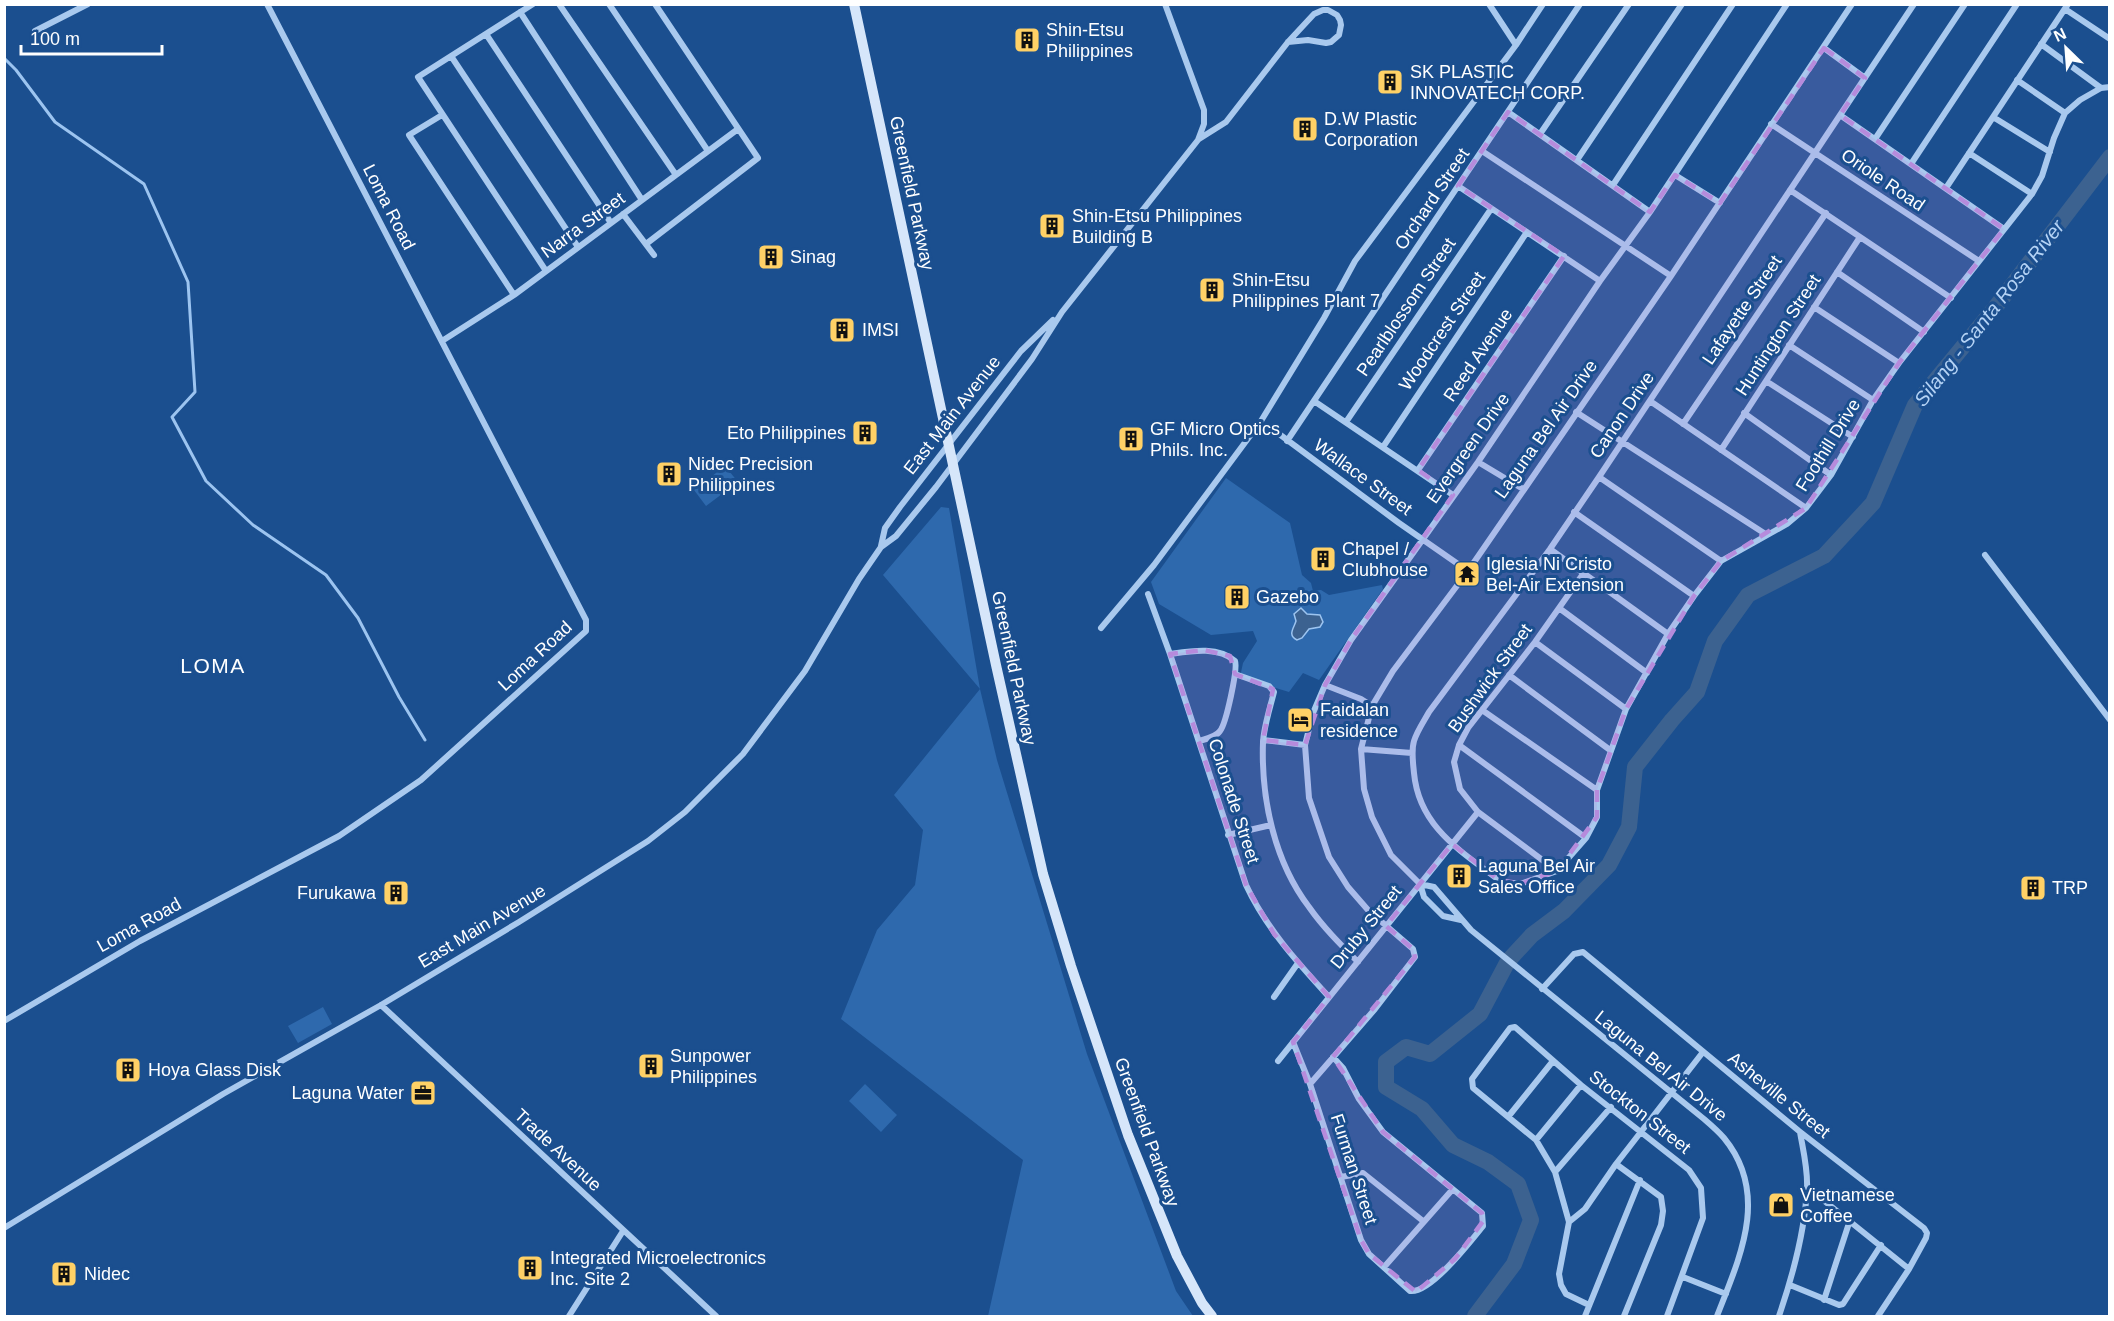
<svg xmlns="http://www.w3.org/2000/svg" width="2114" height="1321" viewBox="0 0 2114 1321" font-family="Helvetica,sans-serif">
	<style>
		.green { fill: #2e69ad }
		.water { fill: #3c6290; stroke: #9cc4f0; stroke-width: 1.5 }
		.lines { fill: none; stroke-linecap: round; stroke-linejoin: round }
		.stream { stroke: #9cc4f0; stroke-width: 3 }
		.river { stroke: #3c6290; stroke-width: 16 }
		.street { stroke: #a9c9ee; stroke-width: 6 }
		.secondary { stroke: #d6e6fa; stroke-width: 10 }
		.marked { fill: #b68bdc; fill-opacity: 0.2; stroke: #b68bdc; stroke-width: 4.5; stroke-dasharray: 12 8; stroke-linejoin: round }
		.labels { text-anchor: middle; stroke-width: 6; stroke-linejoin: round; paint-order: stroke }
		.poi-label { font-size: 18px; fill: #fff; stroke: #1b4f8f; text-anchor: start }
		.street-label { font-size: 18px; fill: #fff; stroke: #1b4f8f }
		.water-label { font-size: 20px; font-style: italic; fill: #b5d3f5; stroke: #1b4f8f }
		.quarter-label { font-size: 21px; letter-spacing: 1.5px; fill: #fff; stroke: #1b4f8f }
	</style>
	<rect width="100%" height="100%" fill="#1b4f8f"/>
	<path class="green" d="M725 466 738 482 706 506 694 490Z
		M1226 478 1290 523 1302 575 1311 583 1313 591 1321 590 1329 595 1382 585 1383 589 1319 680 1303 673 1289 692 1240 677 1243 663 1257 641 1253 631 1211 635 1159 604 1151 582Z
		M941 507 949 508 980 689 997 760 1087 1054 1176 1291 1193 1316H988L1023 1160 841 1019 877 930 915 885 923 830 894 795 980 689 883 575Z
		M323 1007 332 1024 298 1043 288 1026Z
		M865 1084 897 1115 881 1132 849 1101Z"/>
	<path class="water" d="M1301 608 1307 614 1320 615 1323 622 1320 627 1309 629 1302 638 1297 640C1287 635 1294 628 1296 621L1294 614Z"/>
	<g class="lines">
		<path class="stream" d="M4 58 16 70 55 122 144 184 188 282 195 392 172 417 206 481 253 525 326 575 358 618 399 697 425 740"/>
		<path class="river" d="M1475 1316 1514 1264 1531 1220 1518 1184 1488 1162 1453 1145 1422 1109 1386 1087V1062L1406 1047 1430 1054 1480 1014 1508 961 1532 935 1564 911 1609 865 1629 827 1635 767 1672 720 1697 692 1715 641 1748 595 1824 556 1873 503 1915 405 1994 309 2110 157"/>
		<path class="street" d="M533 4 418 77 546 271
			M559 4 676 175
			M609 4 708 151
			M1489 4 1516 45
			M1914 4 1599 477 1550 549 1429 712C1424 721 1417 731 1414 741 1411 751 1413 762 1414 773 1419 827 1461 851 1500 881L1510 883H1523L1557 871 1586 838 1597 817V790L1626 709 1668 634 1694 596 1721 561 1787 524 1806 508 1831 475 1873 400 1899 363 2032 194 2042 176 2054 138 2065 113 2080 100 2101 88 2110 87
			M2065 9 2110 39
			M520 12 642 200
			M35 31 88 4
			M486 34 611 223
			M2041 44 2101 88
			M1824 48 1865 78
			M451 56 578 247
			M2017 80 2065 113
			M1508 112 1650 212
			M442 115 409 135 514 295
			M1840 115 2004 229
			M1993 117 2050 152
			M1771 124 1979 261
			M1540 134 1629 4
			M1199 139 1226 122 1288 42 1314 14 1323 10H1328L1337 15 1340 20 1341 25 1339 35 1331 42 1326 43 1308 40 1288 42
			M1875 139 1965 4
			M1482 151 1671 276
			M1969 153 2032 194
			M1577 160 1682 4
			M1911 164 2017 4
			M1675 175 1720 203
			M1613 185 1733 4
			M1458 186 1600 281
			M1946 188 2068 4
			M1790 190 1951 298
			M623 214 654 255
			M646 244 758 158 655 4
			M1837 272 1924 332
			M1814 307 1899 363
			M442 341 514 295 738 129
			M1789 345 1873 400
			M1766 381 1853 437
			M1314 401 1453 495
			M1650 401 1806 508
			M1576 412 1767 535
			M1744 413 1831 475
			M1346 422 1491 209
			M1683 424 1826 213
			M1271 428 1399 523 1468 571
			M1287 441 1580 4
			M1383 447 1527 232
			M1721 450 1860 237
			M1478 462 1523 489
			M1418 470 1564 256
			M1599 477 1721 561
			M1574 512 1694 596
			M881 546 885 528 900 507 1021 351 1053 320
			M1550 549 1668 634
			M1985 555 2110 720
			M1148 594 1170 654 1246 885C1266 928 1297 962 1329 997
			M1559 608 1647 673
			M1101 628 1154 565 1261 421 1324 318 1355 261 1516 45 1543 4
			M1535 642 1626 709
			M1170 654C1191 651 1218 646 1235 661 1238 669 1226 724 1220 731 1216 737 1206 739 1199 741
			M1235 674 1269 686 1274 692C1270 708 1264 726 1263 742 1261 798 1274 861 1309 907 1323 927 1340 944 1358 962
			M1509 675 1610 750
			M1325 685 1361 699 1372 706
			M1482 710 1597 790
			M1263 740 1305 745
			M1459 745 1586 838
			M1361 749 1412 753
			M1228 835 1271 825
			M1557 871 1478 812 1460 789 1454 762 1459 745 1468 728 1535 642 1583 574
			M1420 884 1434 887 1471 930 1704 1119C1711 1125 1718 1131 1724 1138 1770 1194 1740 1257 1717 1316
			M1461 920 1443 916 1424 897 1420 884 1391 855 1372 817 1364 789 1361 749 1372 706 1393 671 1468 571 1671 276 1852 4
			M1542 989 1574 954 1583 952 1799 1131 1924 1228 1927 1233 1926 1238 1909 1269 1878 1316
			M1274 997 1298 963
			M381 1005 716 1316
			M4 1021 140 941 339 836 421 780 586 631V620L267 4
			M1293 1042 1310 1084 1361 1240 1369 1254 1410 1291C1430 1294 1470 1242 1483 1226L1482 1213 1383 1132 1359 1099 1343 1068 1333 1057
			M1278 1061 1478 812
			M1310 1084 1375 1009 1415 957 1413 949 1368 910 1348 887 1329 857 1309 798 1305 745 1313 713 1325 685 1351 640 1478 462 1600 281 1650 212 1787 4
			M1508 1117 1553 1061
			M1536 1140 1581 1085
			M1616 1164 1661 1197 1663 1211 1661 1225 1624 1316
			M1555 1172 1611 1107
			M1341 1177 1363 1173 1423 1221
			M1807 1187 1909 1269
			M1569 1222 1585 1209 1616 1164 1703 1052
			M4 1228 223 1094 381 1005 519 922 648 841 685 812 743 754 805 671 859 579 881 547 896 536 936 487 1032 359 1062 312 1198 140 1204 124V110L1165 4
			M1385 1266 1452 1190
			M1683 1277 1726 1294
			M1790 1285 1839 1305 1843 1304 1881 1245
			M1824 1300 1850 1220
			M1589 1305 1566 1294 1561 1285 1559 1274 1569 1222 1555 1172 1536 1140 1473 1088 1472 1079 1510 1028 1515 1027 1581 1085 1689 1170 1701 1188 1703 1218 1667 1316
			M569 1316 623 1231
			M1585 1316 1640 1180
			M1779 1316C1793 1275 1805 1231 1807 1188 1808 1169 1803 1150 1800 1132"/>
		<path class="secondary" d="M854 4 996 665 1043 874 1071 966 1128 1135 1177 1256 1202 1303 1212 1316"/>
	</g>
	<path class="marked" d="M1824 48 1865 78 1840 115 2004 229 1899 363 1806 508 1721 561 1694 596 1626 709 1597 790V817L1557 871 1523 883 1500 881 1452 844 1386 926 1413 949 1415 957 1333 1057 1383 1132 1482 1213 1484 1220 1455 1259 1416 1292 1369 1254 1361 1240 1293 1042 1329 997 1274 934 1246 885 1170 654 1204 650 1230 656 1235 674 1273 689 1263 740 1305 745 1325 685 1351 640 1453 495 1418 470 1564 256 1458 186 1508 112 1650 212 1675 175 1720 203Z"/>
	<defs>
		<symbol id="building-square" viewBox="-11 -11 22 22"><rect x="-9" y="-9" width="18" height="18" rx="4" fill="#ffd166" stroke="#1b4f8f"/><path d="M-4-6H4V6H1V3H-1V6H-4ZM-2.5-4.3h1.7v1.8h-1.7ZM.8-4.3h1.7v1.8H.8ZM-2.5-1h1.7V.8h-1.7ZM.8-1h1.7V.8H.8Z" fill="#111"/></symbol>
		<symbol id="temple-square" viewBox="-11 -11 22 22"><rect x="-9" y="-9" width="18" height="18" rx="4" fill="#ffd166" stroke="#1b4f8f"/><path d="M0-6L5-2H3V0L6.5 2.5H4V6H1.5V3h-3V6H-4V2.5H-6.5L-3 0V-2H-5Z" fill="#111"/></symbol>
		<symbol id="hotel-square" viewBox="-11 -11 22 22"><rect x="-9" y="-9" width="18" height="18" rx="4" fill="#ffd166" stroke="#1b4f8f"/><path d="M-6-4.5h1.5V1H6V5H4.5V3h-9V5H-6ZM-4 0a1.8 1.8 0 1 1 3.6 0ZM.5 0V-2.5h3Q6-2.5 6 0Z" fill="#111"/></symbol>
		<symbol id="office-square" viewBox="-11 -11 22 22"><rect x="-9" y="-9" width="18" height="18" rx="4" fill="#ffd166" stroke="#1b4f8f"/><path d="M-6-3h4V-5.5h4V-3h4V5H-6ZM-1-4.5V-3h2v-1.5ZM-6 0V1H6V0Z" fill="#111"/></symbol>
		<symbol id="shop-square" viewBox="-11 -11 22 22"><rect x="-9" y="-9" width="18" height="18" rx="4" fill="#ffd166" stroke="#1b4f8f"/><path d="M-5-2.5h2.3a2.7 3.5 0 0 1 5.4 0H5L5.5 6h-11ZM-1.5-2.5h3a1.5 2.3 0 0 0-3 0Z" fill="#111"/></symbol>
	</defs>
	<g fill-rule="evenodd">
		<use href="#building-square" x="1012" y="25" width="30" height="30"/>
		<use href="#building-square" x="1375" y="67" width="30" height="30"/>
		<use href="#building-square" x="1290" y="114" width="30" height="30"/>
		<use href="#building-square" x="1037" y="211" width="30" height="30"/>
		<use href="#building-square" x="756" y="242" width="30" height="30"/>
		<use href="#building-square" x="1197" y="275" width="30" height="30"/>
		<use href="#building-square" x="827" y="315" width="30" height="30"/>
		<use href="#building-square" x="850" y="418" width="30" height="30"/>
		<use href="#building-square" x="1116" y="424" width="30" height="30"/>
		<use href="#building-square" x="654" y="459" width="30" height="30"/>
		<use href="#building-square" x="1308" y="544" width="30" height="30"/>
		<use href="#temple-square" x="1452" y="559" width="30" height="30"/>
		<use href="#building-square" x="1222" y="582" width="30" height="30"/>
		<use href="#hotel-square" x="1285" y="705" width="30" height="30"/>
		<use href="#building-square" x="1444" y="861" width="30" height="30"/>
		<use href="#building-square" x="2018" y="873" width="30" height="30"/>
		<use href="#building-square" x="381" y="878" width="30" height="30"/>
		<use href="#building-square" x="636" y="1051" width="30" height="30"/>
		<use href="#building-square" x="113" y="1055" width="30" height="30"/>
		<use href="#office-square" x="408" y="1078" width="30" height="30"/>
		<use href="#shop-square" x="1766" y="1190" width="30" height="30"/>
		<use href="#building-square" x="515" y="1253" width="30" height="30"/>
		<use href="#building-square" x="49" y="1259" width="30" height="30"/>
	</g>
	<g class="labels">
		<g class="poi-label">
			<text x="1046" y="36">Shin-Etsu<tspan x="1046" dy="21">Philippines</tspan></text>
			<text x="1410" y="78">SK PLASTIC<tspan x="1410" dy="21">INNOVATECH CORP.</tspan></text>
			<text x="1324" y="125">D.W Plastic<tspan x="1324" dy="21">Corporation</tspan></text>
			<text x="1072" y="222">Shin-Etsu Philippines<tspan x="1072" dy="21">Building B</tspan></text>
			<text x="790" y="263">Sinag</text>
			<text x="1232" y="286">Shin-Etsu<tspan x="1232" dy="21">Philippines Plant 7</tspan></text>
			<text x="862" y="336">IMSI</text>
			<text x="1150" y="435">GF Micro Optics<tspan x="1150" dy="21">Phils. Inc.</tspan></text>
			<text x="846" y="439" text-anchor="end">Eto Philippines</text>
			<text x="688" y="470">Nidec Precision<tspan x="688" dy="21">Philippines</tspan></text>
			<text x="1342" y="555">Chapel /<tspan x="1342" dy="21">Clubhouse</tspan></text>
			<text x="1486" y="570">Iglesia Ni Cristo<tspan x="1486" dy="21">Bel-Air Extension</tspan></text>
			<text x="1256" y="603">Gazebo</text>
			<text x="1320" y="716">Faidalan<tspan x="1320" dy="21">residence</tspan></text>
			<text x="1478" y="872">Laguna Bel Air<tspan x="1478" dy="21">Sales Office</tspan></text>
			<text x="2052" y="894">TRP</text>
			<text x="376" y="899" text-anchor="end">Furukawa</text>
			<text x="670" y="1062">Sunpower<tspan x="670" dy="21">Philippines</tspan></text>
			<text x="148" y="1076">Hoya Glass Disk</text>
			<text x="404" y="1099" text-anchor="end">Laguna Water</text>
			<text x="1800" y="1201">Vietnamese<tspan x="1800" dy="21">Coffee</tspan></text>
			<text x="550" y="1264">Integrated Microelectronics<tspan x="550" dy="21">Inc. Site 2</tspan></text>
			<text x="84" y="1280">Nidec</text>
		</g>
		<g class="street-label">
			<text transform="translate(1883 180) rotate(34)" y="6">Oriole Road</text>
			<text transform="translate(912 193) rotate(78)" y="6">Greenfield Parkway</text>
			<text transform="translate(1432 199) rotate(-56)" y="6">Orchard Street</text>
			<text transform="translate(389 207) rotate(63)" y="6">Loma Road</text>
			<text transform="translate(583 225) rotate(-36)" y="6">Narra Street</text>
			<text transform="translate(1406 307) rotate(-56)" y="6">Pearlblossom Street</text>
			<text transform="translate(1742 310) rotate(-56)" y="6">Lafayette Street</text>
			<text transform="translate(1442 331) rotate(-56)" y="6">Woodcrest Street</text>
			<text transform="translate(1778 335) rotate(-57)" y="6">Huntington Street</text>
			<text transform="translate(1478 355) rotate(-56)" y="6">Reed Avenue</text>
			<text transform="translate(952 415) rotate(-52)" y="6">East Main Avenue</text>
			<text transform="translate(1622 415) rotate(-56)" y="6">Canon Drive</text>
			<text transform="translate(1546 429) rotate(-55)" y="6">Laguna Bel Air Drive</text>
			<text transform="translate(1828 445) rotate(-58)" y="6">Foothill Drive</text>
			<text transform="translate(1468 448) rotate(-55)" y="6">Evergreen Drive</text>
			<text transform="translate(1363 477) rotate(36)" y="6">Wallace Street</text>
			<text transform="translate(535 656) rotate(-43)" y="6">Loma Road</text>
			<text transform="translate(1014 668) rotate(78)" y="6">Greenfield Parkway</text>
			<text transform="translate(1490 678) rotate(-54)" y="6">Bushwick Street</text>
			<text transform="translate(1234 801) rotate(72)" y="6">Colonade Street</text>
			<text transform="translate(139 925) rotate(-29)" y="6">Loma Road</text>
			<text transform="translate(482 926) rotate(-31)" y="6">East Main Avenue</text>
			<text transform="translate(1366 927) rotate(-51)" y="6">Druby Street</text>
			<text transform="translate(1661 1066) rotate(39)" y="6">Laguna Bel Air Drive</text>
			<text transform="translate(1779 1095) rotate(39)" y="6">Asheville Street</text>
			<text transform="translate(1640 1112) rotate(38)" y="6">Stockton Street</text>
			<text transform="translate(1147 1132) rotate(70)" y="6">Greenfield Parkway</text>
			<text transform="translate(558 1150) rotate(43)" y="6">Trade Avenue</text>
			<text transform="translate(1354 1169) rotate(72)" y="6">Furman Street</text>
		</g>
		<g class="water-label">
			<text transform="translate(1989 313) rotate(-52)" y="7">Silang - Santa Rosa River</text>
		</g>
		<g class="quarter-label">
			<text x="213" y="673">LOMA</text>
		</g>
	</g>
	<rect width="2114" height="1321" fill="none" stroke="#ffffff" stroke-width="12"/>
	<g transform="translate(2066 48) rotate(335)" stroke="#1b4f8f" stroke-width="4.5" paint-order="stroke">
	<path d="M0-4.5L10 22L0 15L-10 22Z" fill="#ffffff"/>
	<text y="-9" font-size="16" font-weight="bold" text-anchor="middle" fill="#ffffff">N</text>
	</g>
	<path d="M21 45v9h141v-9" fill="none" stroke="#ffffff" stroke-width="3"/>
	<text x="30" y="45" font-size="18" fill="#ffffff" stroke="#1b4f8f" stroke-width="4.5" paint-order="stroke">100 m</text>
</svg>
